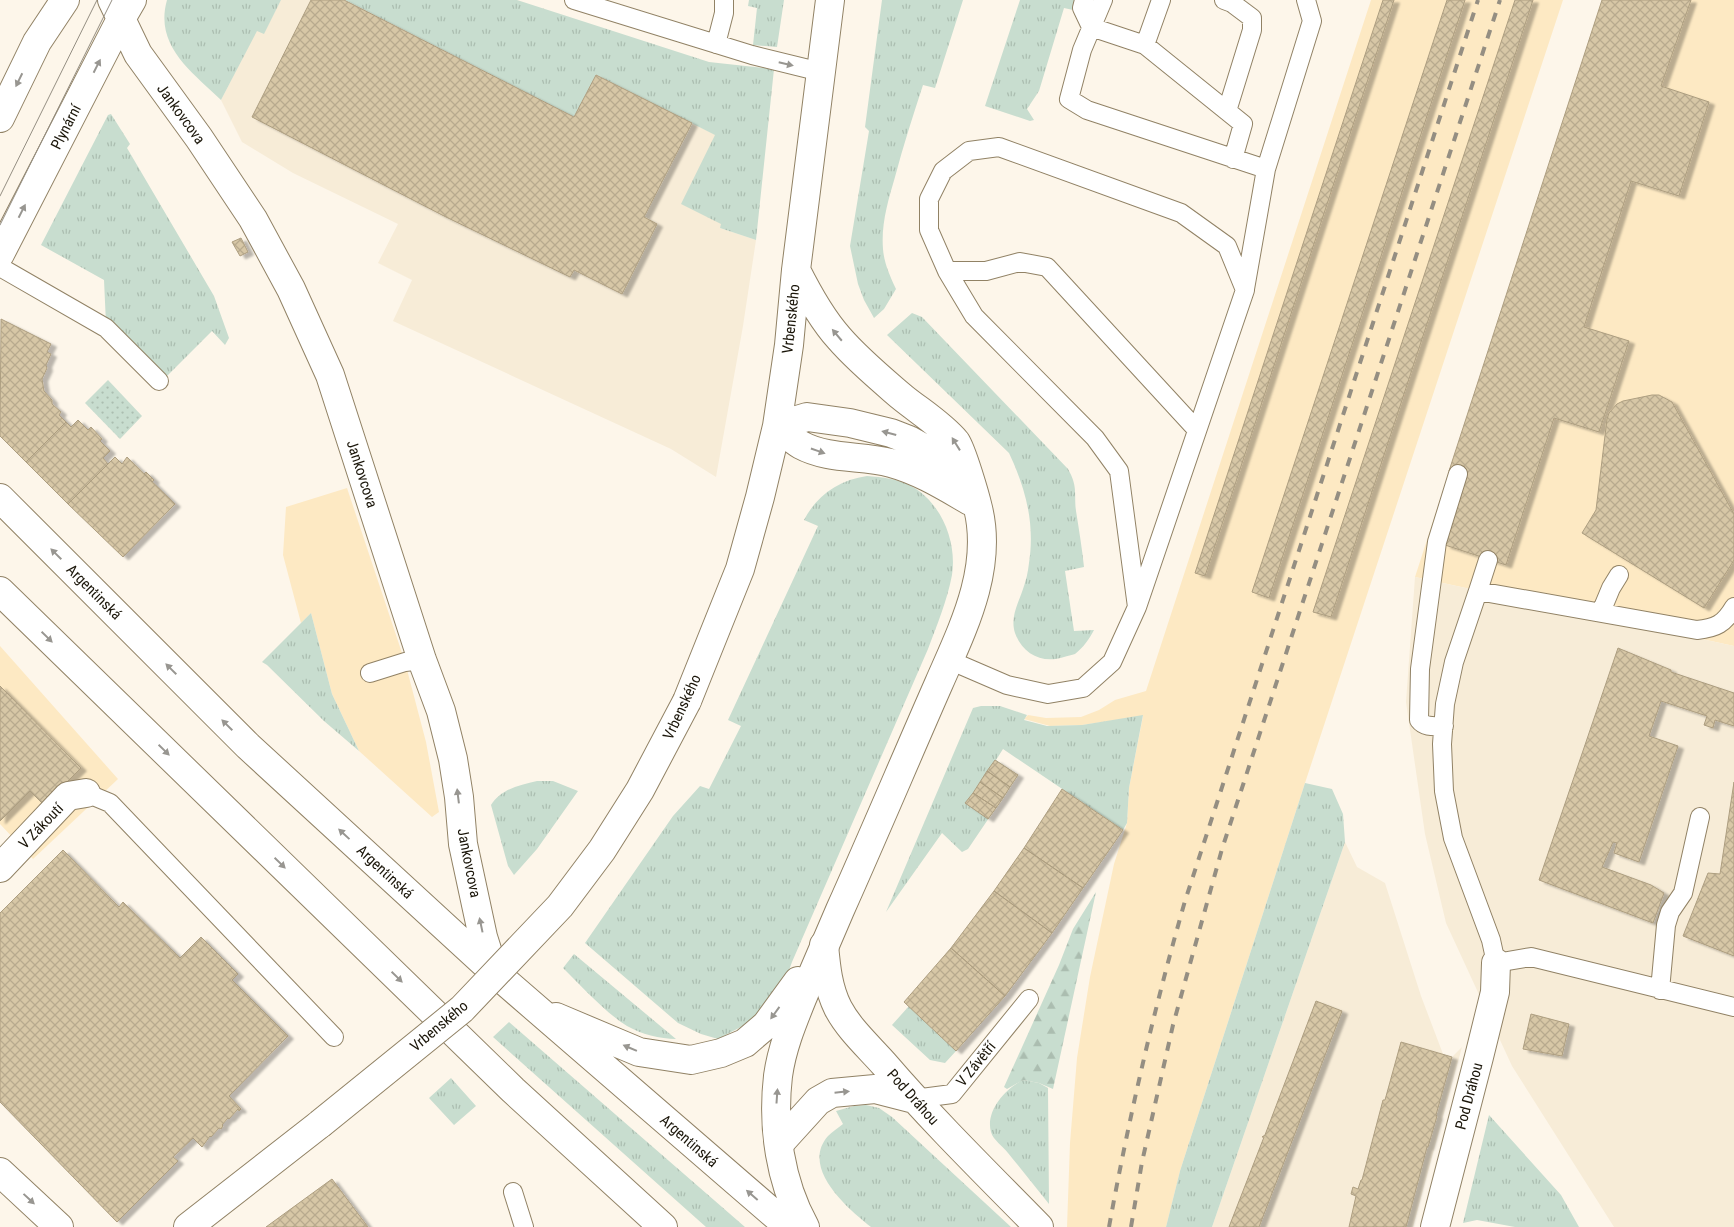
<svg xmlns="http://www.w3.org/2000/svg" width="1734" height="1227" viewBox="0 0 1734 1227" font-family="'Roboto Condensed',sans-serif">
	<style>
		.built { fill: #fde9c3 }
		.industrial { fill: #f7ecd7 }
		.grass { fill: url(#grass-tufts) }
		.forest { fill: url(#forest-firs) }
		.garden { fill: url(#garden-dots) }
		.building { fill: url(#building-cross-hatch); stroke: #ad9e80; filter: url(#shadow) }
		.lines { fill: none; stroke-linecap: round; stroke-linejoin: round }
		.service-casing { stroke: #918265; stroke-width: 20 }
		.minor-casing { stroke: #918265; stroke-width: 30 }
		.secondary-casing { stroke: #918265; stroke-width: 30 }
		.service { stroke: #fff; stroke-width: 18 }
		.minor { stroke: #fff; stroke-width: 28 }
		.secondary { stroke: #fff; stroke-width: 28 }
		.tram { stroke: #948e82; stroke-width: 1 }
		.rail { stroke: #948e82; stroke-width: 4; stroke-dasharray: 9 9; stroke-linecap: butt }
		.secondary-bridge-casing { stroke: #918265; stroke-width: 30; stroke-linecap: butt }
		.secondary-bridge { stroke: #fff; stroke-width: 28 }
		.oneway { fill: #989691 }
		.labels { text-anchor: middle; stroke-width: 4; stroke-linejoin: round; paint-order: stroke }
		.street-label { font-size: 15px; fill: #1b160a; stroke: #fff }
	</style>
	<defs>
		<pattern id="grass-tufts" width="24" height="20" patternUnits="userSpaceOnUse" patternTransform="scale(1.25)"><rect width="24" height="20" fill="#c8ddcf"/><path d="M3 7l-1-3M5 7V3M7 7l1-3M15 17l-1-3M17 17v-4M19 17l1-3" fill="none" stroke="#abbdb0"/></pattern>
		<pattern id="forest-firs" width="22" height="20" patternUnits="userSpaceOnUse" patternTransform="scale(1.25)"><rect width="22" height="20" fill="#c8ddcf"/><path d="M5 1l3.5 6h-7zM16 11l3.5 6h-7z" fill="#abbdb0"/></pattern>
		<pattern id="garden-dots" width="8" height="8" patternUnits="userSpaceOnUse" patternTransform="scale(1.25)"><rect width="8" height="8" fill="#c8ddcf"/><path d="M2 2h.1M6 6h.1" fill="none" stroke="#abbdb0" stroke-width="1.8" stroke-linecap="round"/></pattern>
		<pattern id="building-cross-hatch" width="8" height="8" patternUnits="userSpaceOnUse" patternTransform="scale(1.25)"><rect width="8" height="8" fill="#d7c7a6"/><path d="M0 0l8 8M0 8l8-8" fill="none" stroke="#b8aa8e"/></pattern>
		<filter id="shadow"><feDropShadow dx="5.5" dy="3" stdDeviation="1" flood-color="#0004"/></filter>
	</defs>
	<rect width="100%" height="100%" fill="#fdf6ea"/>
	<path class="built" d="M1371 0H1563L1305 783 1180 1171 1166 1227H1067L1070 1143 1077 1058 1090 977 1114 864 1127 823 1129 788 1143 716 1082 725 1050 726 1024 719 1028 715 1046 718 1081 717 1099 710 1115 700 1146 691Z
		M1602 0H1734V646L1415 577Z
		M347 488 405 662 426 742 439 812 432 817 359 751 332 694 311 613 301 623 283 555 286 507Z
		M0 646 118 779 33 859 0 824Z"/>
	<path class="industrial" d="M281 0H345L574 117 596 75 716 135 722 224 720 228 756 240 743 326 716 477 671 449 393 321 412 280 378 263 398 224 293 173 242 142 221 100 257 30 264 33Z
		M1415 577 1734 646V1227H1614L1512 1066 1446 923 1425 834 1406 702Z
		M1345 842 1357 867 1385 883 1421 996 1443 1054 1452 1057 1462 1047 1413 1227H1212Z"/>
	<path class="grass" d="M167 0H281L264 34 257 31 221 100C192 72 154 46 167 0Z
		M345 0H517L709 62 774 69 756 240 720 228 721 224 681 204 715 135 596 75 574 117Z
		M749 0H784L777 47 753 45 757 8 748 6Z
		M882 0H963L935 88 923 85C913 116 903 146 895 177 888 201 881 224 883 249 884 263 890 276 896 289L884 309 874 318 864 300 858 284 850 246 869 131 865 127Z
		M1020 0H1076L1073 10 1064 8 1039 91 1027 109 1034 120 1030 121 985 106Z
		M111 114 130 144 127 148 214 296 229 338 225 345 212 331 164 379 106 324 104 280 41 245 108 115Z
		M912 313 922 317 1068 469C1078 487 1074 492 1076 511 1079 530 1082 548 1084 567L1065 571 1074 631 1094 630C1090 638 1083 648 1075 654 1072 655 1067 656 1064 657 1043 664 1023 655 1015 633 1010 617 1018 604 1023 589 1026 581 1028 572 1029 563 1035 524 1026 489 1009 453L887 335Z
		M867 476C882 477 898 479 911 486 942 503 957 542 952 575 947 601 937 625 928 649L792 962 784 984 754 1020 718 1039 701 1034 678 1023 585 943 673 816 700 786 709 789 741 726 728 720 818 526 804 520C817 495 839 480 867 476Z
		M311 613 332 694 359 751 324 721 267 665 262 662Z
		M981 706H1000L1027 715 1024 720 1047 726 1082 725 1143 715 1129 788 1127 823 1123 830 1003 749 996 760 1018 775 968 849 962 852 942 833 886 912 973 708Z
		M537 781H553L578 791 537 849 514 875 508 866 491 805C501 789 520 785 537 781Z
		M1305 783 1332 789 1343 814 1345 842 1212 1227H1166L1180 1171Z
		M574 954 676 1039C660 1039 641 1034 627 1026 606 1013 581 986 563 968Z
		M909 1006 956 1051 945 1063 930 1060 892 1025Z
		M509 1022 745 1227H706L493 1037Z
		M451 1078 476 1106 454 1125 429 1098Z
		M1023 1080 1039 1083 1048 1088 1049 1204C1035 1187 1022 1170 1008 1153 1003 1146 993 1140 991 1132 985 1111 1006 1088 1023 1080Z
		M866 1105 879 1108 892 1117 1011 1227H871C848 1209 800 1168 828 1136 832 1132 838 1128 843 1124L836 1111 854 1106Z
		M1489 1115 1561 1195 1579 1227H1515L1477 1220 1463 1223Z"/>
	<path class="forest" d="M1096 892 1053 1089 1039 1083 1023 1080 1007 1089 1004 1087 1059 965 1073 929Z"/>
	<path class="garden" d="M108 380 142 416 120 439 85 403Z"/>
	<path class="building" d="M311 0H344L574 117 596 75 692 123 644 217 657 224 622 294 574 270 570 277 446 217 252 117Z
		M1383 0H1394L1205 576 1195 573Z
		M1447 0H1465L1269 598 1252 592Z
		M1515 0H1533L1331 617 1313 612Z
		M1602 0H1691L1661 86 1709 102 1679 196 1631 181 1584 327 1629 341 1599 432 1554 418 1506 565 1445 545 1466 477 1449 471Z
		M241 238 248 252 240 256 232 242Z
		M1 319 51 344 47 352 51 354 46 365 47 368 42 379 44 391 52 400V404L61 412 59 415 66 422 26 462 0 436Z
		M1652 395H1659L1672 402 1734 514V560L1704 608 1582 533 1596 510 1607 419 1609 413 1617 404 1623 401Z
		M78 420 88 430 91 427 102 439 100 441 110 451 103 458 108 464 68 504 26 462 66 422 71 427Z
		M115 457 122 464 127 457 175 504 123 557 68 504Z
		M146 472 154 480 152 482 144 474Z
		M1618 648 1671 670V672L1734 693V726L1715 720 1713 728 1704 725 1707 716 1661 701 1649 736 1678 746 1639 862 1614 853 1617 843 1613 842 1602 867 1651 885 1664 893 1653 923 1539 880Z
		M0 686 81 768 44 805 30 791 0 821Z
		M995 760 1018 775 1010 787 987 771Z
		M987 771 1010 787 1003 798 980 782Z
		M980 782 1003 798 996 808 973 793Z
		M1734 782V956L1683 936 1708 873 1720 874Z
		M1062 789 1123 830 1083 888 1024 848Z
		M973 793 996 808 988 819 965 803Z
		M1024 848 1083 888 1052 933 994 891Z
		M63 850 119 907 123 902 180 958 201 937 238 974 232 980 288 1036 229 1096 241 1109 239 1111 238 1109 229 1119 228 1118 222 1125 223 1126 221 1129 219 1128 211 1137 210 1136 202 1147 193 1138 173 1157 178 1161 117 1222 0 1102V913Z
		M994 891 1052 933 1005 996 951 948Z
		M951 948 1005 996 956 1051 904 1002Z
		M1316 1001 1342 1011 1259 1227H1229L1264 1137H1262L1265 1135Z
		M1531 1014 1569 1024 1562 1056 1523 1049Z
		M1401 1042 1452 1057 1436 1115 1437 1116 1428 1147H1427L1406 1227H1349L1356 1196 1351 1194 1353 1187 1358 1189 1361 1180H1362L1383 1100H1385Z
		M332 1179 368 1227H266Z"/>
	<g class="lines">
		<defs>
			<path id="service" d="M574 0 752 55 821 72
				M1084 0 1082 8 1091 27 1145 45 1243 124 1233 159
				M1103 0 1082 50 1069 99 1087 110 1266 169
				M1224 0 1232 3 1252 18V30L1227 111
				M716 44 724 13V0
				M1145 45 1161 0
				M999 147 1181 213 1227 246 1245 290 1137 607 1119 471 1095 438 974 316 947 271 929 230V199L943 171 969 151Z
				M0 267 106 328 159 381
				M947 271H986L1020 262 1047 267 1197 430
				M1245 289 1266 169 1312 21 1306 0
				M1478 591 1488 560
				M1734 607C1724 624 1716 628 1697 630L1478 591 1454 662 1445 704 1442 744 1444 791 1453 838 1491 940 1496 963 1531 957 1734 1007
				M1601 612 1611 588 1619 575
				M949 660 1007 685 1048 694 1083 688 1112 662 1137 607
				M370 673 405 662 422 660
				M1444 726C1435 726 1425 728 1419 720L1420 669 1437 542 1458 474
				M86 793 110 803 334 1037
				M1660 990 1666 925 1670 912 1683 893 1700 817
				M914 1099 952 1094 1029 999
				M513 1192 524 1227"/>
			<path id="minor" d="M121 19 132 0
				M0 868 68 796 86 793
				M824 945C826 967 828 988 838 1008 849 1029 868 1046 884 1064 933 1121 986 1173 1039 1227
				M779 1144 818 1101 832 1093 875 1089 914 1099
				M0 1172 59 1227
				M1435 1227 1479 1057 1495 992 1496 963"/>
			<path id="secondary" d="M112 0 138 54 199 138 253 219 291 289 330 375 422 660 441 711 453 759 459 797 463 844 483 937 494 972
				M0 118 37 42 65 0
				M0 254 121 19
				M796 270C808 294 821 318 839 338 858 360 880 378 902 397 919 411 941 424 956 442 962 451 975 495 978 508 993 569 963 628 939 683 906 758 874 834 840 910 828 938 816 966 804 994 793 1021 782 1047 778 1076 772 1127 780 1182 805 1227
				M777 426 807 417 850 423 891 433 909 440 941 458 954 470 966 489
				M777 426C785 432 792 440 801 445 829 460 861 455 891 463 920 471 944 486 970 501
				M0 498 248 746 494 972 789 1227
				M0 591 513 1090 663 1227
				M687 701 740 569 760 497 777 426 789 345 796 270 830 0
				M556 1017 639 1052 691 1060 721 1053 745 1043 766 1025 798 981
				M188 1227 320 1124"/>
		</defs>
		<use href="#service" class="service-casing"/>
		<use href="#minor" class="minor-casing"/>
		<use href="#secondary" class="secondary-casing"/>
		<use href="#service" class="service"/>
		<use href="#minor" class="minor"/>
		<use href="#secondary" class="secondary"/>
		<path class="tram" d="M0 196 97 0
			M0 225 112 0"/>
		<path class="rail" d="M1109 1227C1129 1117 1154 1009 1185 901L1478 0
			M1131 1227 1142 1162 1173 1025 1222 849 1500 0"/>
		<defs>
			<path id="secondary-bridge" d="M320 1124 462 1009 560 906 602 850 640 790 687 701"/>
		</defs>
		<use href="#secondary-bridge" class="secondary-bridge-casing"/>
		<use href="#secondary-bridge" class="secondary-bridge"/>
	</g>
	<defs><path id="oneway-solid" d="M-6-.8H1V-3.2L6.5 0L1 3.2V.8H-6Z" transform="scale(1.25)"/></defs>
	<g class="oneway">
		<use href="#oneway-solid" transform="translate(786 64) rotate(13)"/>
		<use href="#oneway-solid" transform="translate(97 66) rotate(-63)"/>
		<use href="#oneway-solid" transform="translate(19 80) rotate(116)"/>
		<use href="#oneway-solid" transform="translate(22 211) rotate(-63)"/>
		<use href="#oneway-solid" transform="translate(837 335) rotate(-130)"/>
		<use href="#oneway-solid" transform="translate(889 433) rotate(-165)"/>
		<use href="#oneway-solid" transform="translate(956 444) rotate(-122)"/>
		<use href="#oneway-solid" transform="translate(818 451) rotate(19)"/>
		<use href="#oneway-solid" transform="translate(56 554) rotate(-135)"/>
		<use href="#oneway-solid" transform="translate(47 637) rotate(44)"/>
		<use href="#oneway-solid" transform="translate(171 669) rotate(-135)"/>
		<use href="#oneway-solid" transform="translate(227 725) rotate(-135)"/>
		<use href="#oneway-solid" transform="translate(164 750) rotate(44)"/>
		<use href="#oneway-solid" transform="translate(458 796) rotate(-97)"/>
		<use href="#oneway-solid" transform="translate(344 834) rotate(-137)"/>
		<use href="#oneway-solid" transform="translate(280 863) rotate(44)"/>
		<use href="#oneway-solid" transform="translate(481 925) rotate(-102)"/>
		<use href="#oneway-solid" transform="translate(397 977) rotate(44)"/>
		<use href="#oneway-solid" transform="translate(775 1013) rotate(126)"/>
		<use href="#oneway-solid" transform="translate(630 1048) rotate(-157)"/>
		<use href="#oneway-solid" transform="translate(842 1092) rotate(-6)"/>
		<use href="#oneway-solid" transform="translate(777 1096) rotate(-86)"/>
		<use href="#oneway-solid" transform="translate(752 1195) rotate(-139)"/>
		<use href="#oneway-solid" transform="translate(29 1199) rotate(43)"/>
	</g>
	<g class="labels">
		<g class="street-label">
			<text transform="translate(181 114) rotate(54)" y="5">Jankovcova</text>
			<text transform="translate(66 127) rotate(-63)" y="5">Plynární</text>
			<text transform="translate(791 319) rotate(-84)" y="5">Vrbenského</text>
			<text transform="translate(362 474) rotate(72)" y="5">Jankovcova</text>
			<text transform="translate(94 592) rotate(45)" y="5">Argentinská</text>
			<text transform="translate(682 707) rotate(-65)" y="5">Vrbenského</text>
			<text transform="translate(41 826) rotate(-46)" y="5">V Zákoutí</text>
			<text transform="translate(469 863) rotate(79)" y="5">Jankovcova</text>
			<text transform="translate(385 872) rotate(43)" y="5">Argentinská</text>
			<text transform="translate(439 1026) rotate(-40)" y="5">Vrbenského</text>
			<text transform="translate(976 1064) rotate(-51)" y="5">V Závětří</text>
			<text transform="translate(1469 1096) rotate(-75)" y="5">Pod Dráhou</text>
			<text transform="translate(913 1097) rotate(48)" y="5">Pod Dráhou</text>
			<text transform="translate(689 1141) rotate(41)" y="5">Argentinská</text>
		</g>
	</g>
</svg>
